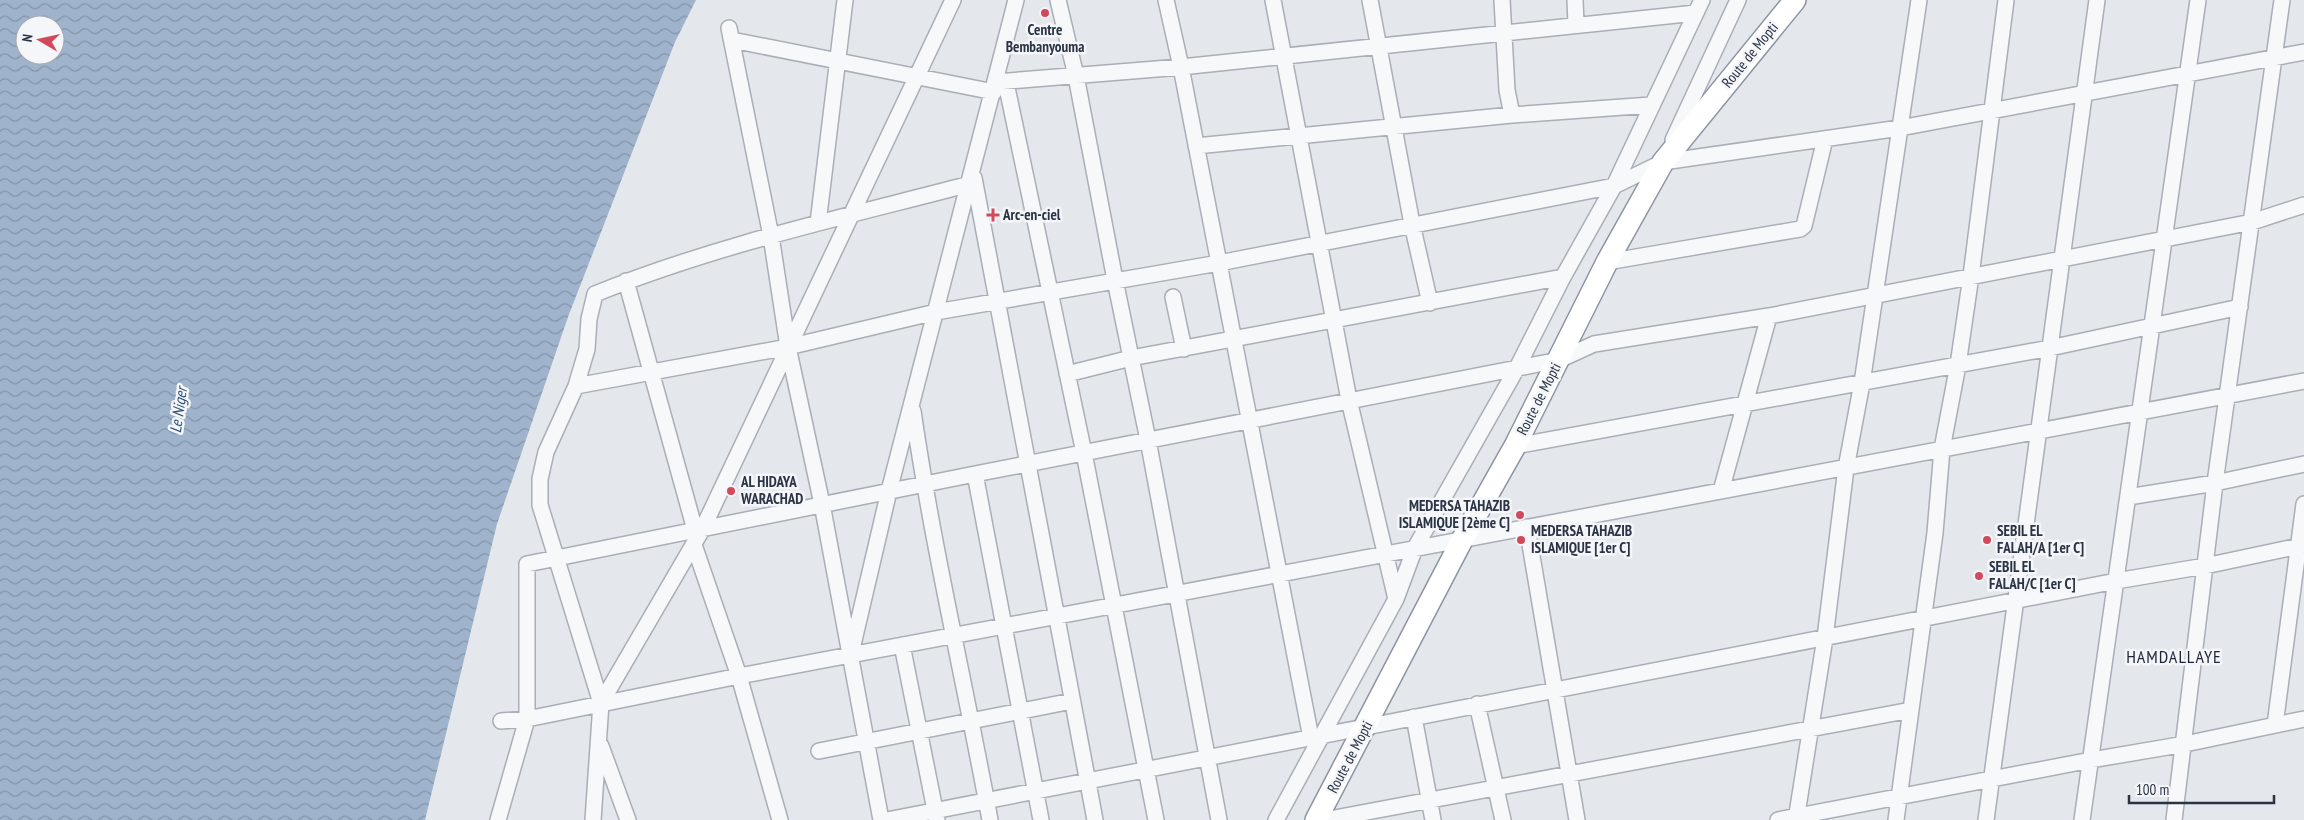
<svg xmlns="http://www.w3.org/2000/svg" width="2304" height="820" viewBox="0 0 2304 820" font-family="'PT Sans Narrow',sans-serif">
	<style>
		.water { fill: url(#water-waves); fill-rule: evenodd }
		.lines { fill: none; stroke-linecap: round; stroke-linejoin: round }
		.minor-casing { stroke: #a9aeb7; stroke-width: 18 }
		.highway-casing { stroke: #8b94a3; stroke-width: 24 }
		.minor { stroke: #f7f8fa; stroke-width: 15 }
		.highway { stroke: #fff; stroke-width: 21 }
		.poi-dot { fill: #d1495b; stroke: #f4f6f9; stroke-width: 2 }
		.labels { text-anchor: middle; stroke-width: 5; stroke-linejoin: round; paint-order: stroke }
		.poi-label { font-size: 15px; font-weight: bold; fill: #2b3445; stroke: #f4f6f9; text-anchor: start }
		.street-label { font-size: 15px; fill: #2b3445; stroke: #f4f6f9 }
		.water-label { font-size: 16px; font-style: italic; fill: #34527a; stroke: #f4f6f9 }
		.quarter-label { font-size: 18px; letter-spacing: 1px; fill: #1d2536; stroke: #f4f6f9 }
	</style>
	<defs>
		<pattern id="water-waves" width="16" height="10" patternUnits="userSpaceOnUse" patternTransform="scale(1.25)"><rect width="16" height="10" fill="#9fb4cc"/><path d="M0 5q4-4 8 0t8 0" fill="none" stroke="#8293a7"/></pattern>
	</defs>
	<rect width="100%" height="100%" fill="#e4e7ec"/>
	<path class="water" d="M0 0H696L675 42 568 317 497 524 425 820H0ZM25 25H55V55H25Z"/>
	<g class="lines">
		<defs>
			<path id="minor" d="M1058 0 1076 76 1115 280 1148 440 1219 820
				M1166 0 1181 67 1311 738
				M1273 0 1349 400 1396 599
				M1370 0 1412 224 1430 303
				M1502 0 1507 90 1512 115
				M1575 0 1576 24
				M729 28 771 236 788 347 822 504 881 820
				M732 40 994 92
				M996 82 1181 67 1696 13
				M1006 83 1084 453 1156 820
				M1673 140 1738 0
				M1196 146 1512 115 1651 105
				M974 178 1095 820
				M818 223 845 0
				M1607 262 1800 229 1804 226 1825 139
				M626 281 695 530
				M1173 297 1184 349
				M1067 374 1131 358 1563 277
				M576 386 788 347 936 312 1219 263 1614 186 1663 162 1900 128 2304 52
				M913 411C933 549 965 683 990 820
				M1515 446 2050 348 2240 307
				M975 474 1041 820
				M1721 491 1769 316
				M2128 497 2215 483 2304 464
				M1527 527 1577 820
				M694 545 739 676 780 820
				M902 645 937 820
				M852 649 889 491 1016 0
				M601 703 540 505V479L546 452 576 386 587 349 589 319 595 294C716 245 844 217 970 184
				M1477 704 1503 820
				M1414 717 1433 820
				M501 721 527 719 739 676 2304 381
				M2275 725 2304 504
				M601 746 628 820
				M819 751 1072 701
				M498 820 527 719V564L975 474 1559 360 1594 344 1769 316 2252 222 2304 205
				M593 820 601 703 703 528 953 0
				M887 820 2116 581 2205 566 2304 545
				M1276 820 1396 599 1415 548 1517 368 1563 277 1614 186 1702 0
				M1324 820 1911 710
				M1778 820 2091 760 2185 744 2304 719
				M1796 820 1825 638 1846 468 1862 383 1919 0
				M1896 820 1935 533 1942 449 1958 365 1971 276 2006 0
				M1986 820 2097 0
				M2082 820 2198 0
				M2174 820 2215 483 2282 0"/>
			<path id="highway" d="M1316 820 1462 540 1515 446 1607 262 1663 162 1795 0"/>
		</defs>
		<use href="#minor" class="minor-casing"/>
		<use href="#highway" class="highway-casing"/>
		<use href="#minor" class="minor"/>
		<use href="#highway" class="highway"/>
	</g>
	<g class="poi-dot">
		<circle cx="1045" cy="13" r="5"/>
		<path d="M990.5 207.5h5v5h5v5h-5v5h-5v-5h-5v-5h5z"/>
		<circle cx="731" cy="491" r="5"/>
		<circle cx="1520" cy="515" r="5"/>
		<circle cx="1521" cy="540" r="5"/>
		<circle cx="1987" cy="540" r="5"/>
		<circle cx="1979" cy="576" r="5"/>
	</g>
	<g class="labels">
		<g class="poi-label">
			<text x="1045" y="35" text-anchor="middle">Centre<tspan x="1045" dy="17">Bembanyouma</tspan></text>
			<text x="1003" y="220">Arc-en-ciel</text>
			<text x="741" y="487">AL HIDAYA<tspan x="741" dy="17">WARACHAD</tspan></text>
			<text x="1510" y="511" text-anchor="end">MEDERSA TAHAZIB<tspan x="1510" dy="17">ISLAMIQUE [2ème C]</tspan></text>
			<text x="1531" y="536">MEDERSA TAHAZIB<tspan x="1531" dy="17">ISLAMIQUE [1er C]</tspan></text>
			<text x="1997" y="536">SEBIL EL<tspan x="1997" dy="17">FALAH/A [1er C]</tspan></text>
			<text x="1989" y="572">SEBIL EL<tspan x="1989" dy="17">FALAH/C [1er C]</tspan></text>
		</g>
		<g class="street-label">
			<text transform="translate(1750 55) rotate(-51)" y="5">Route de Mopti</text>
			<text transform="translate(1539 399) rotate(-63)" y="5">Route de Mopti</text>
			<text transform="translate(1350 757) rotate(-62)" y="5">Route de Mopti</text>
		</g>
		<g class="water-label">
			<text transform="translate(178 410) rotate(-82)" y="6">Le Niger</text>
		</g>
		<g class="quarter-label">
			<text x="2174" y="663">HAMDALLAYE</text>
		</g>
	</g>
	<g transform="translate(40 40) rotate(279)"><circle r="24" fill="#f4f6f9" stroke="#a4a8b1"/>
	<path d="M0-4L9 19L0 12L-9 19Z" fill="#d1495b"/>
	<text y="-8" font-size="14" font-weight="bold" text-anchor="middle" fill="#2b3445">N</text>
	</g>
	<path d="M2129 795v8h145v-8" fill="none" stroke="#2b3445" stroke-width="2.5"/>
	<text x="2136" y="795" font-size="15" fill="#2b3445" stroke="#f4f6f9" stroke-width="4" paint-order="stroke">100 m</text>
</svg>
